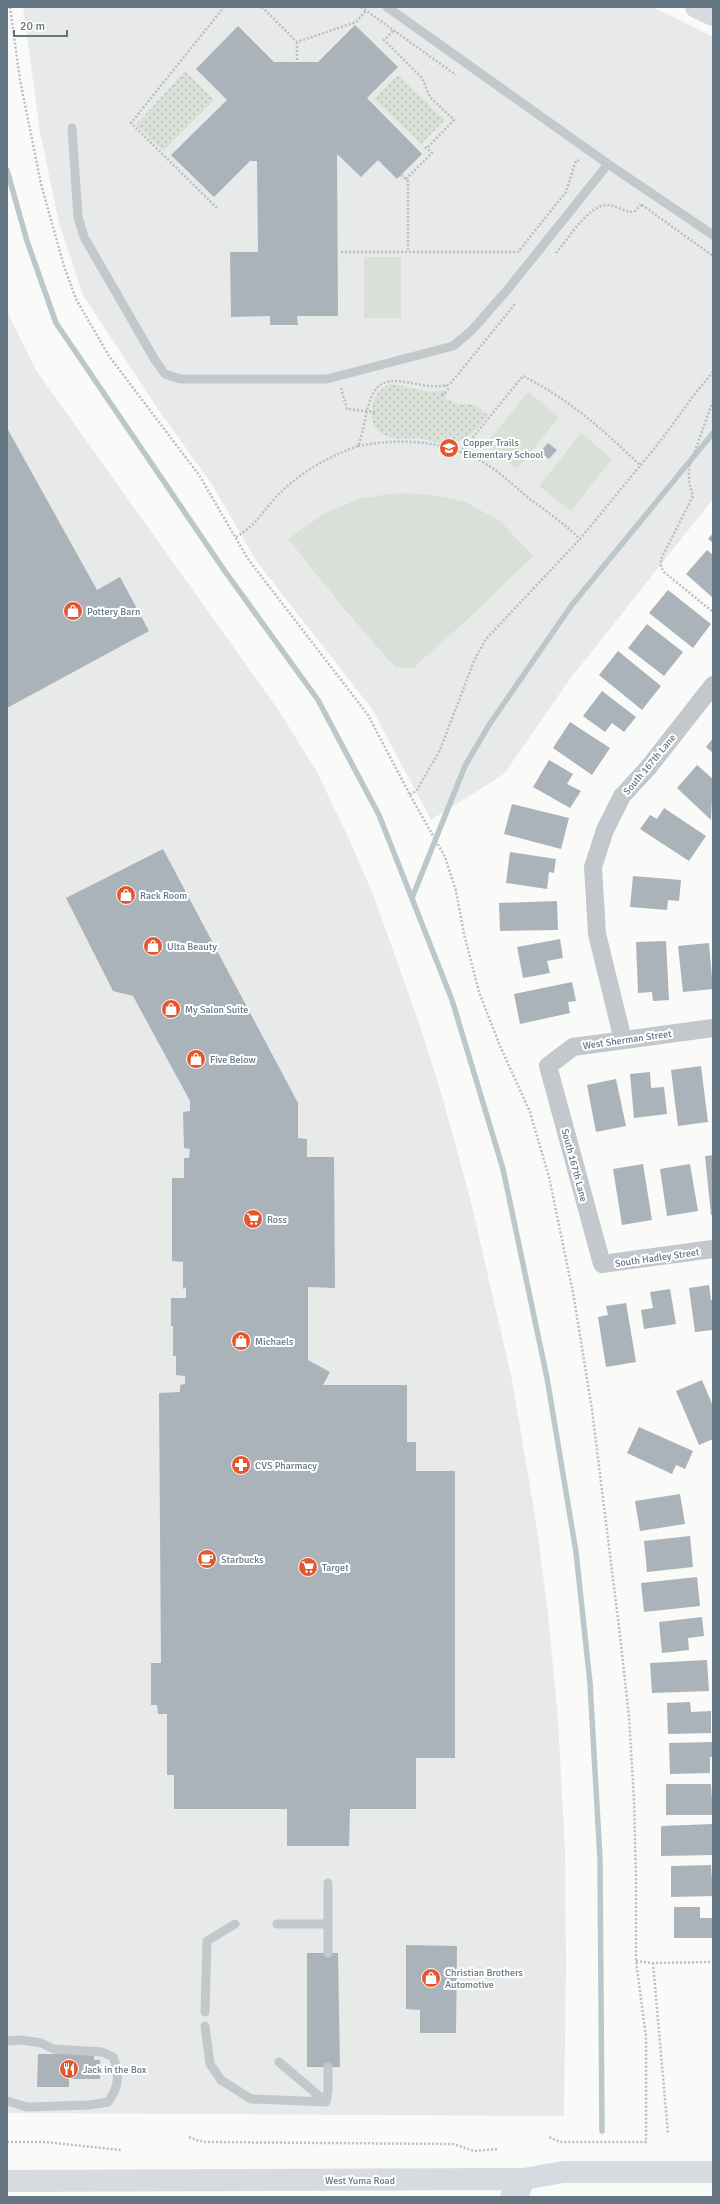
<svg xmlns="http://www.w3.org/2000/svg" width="720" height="2204" viewBox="0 0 720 2204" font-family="Signika,sans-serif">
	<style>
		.built { fill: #e8e9e9 }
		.grass { fill: #dadfd7 }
		.park { fill: url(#park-dots) }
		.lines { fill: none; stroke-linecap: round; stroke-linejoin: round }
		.stream { stroke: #bbc7cb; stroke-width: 5.5 }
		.building { fill: #aab3b9 }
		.path { stroke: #bbbfc2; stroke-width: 2.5; stroke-dasharray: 2 2; stroke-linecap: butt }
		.lane { stroke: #c3c8cc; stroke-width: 9 }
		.street { stroke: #c3c8cc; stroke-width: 18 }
		.secondary { stroke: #d6dbdf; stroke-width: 22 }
		.labels { text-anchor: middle; stroke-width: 4; stroke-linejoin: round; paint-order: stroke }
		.poi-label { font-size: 10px; fill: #657683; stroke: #fff; text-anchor: start }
		.street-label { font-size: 10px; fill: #657683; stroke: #fff }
	</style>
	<defs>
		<pattern id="park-dots" width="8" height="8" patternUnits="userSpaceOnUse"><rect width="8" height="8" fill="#dadfd7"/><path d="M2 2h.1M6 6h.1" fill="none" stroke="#b4b9b4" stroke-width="1.8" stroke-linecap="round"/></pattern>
	</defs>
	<rect width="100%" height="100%" fill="#fafaf8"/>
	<path class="built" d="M23 7H651L674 17 713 37V499L570 679 504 774 431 820 372 709 257 562 213 486 158 409 83 295 59 223 40 132Z
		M7 311 36 370 279 711 317 772 349 839 374 897 419 1023 442 1096 470 1198 512 1380 535 1515 548 1613 558 1719 565 1850 566 1965 564 2116 7 2113Z"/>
	<path class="grass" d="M364 257H401V318H364Z
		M528 392 559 417 517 469 486 444Z
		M581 433 612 459 571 511 539 486Z
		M399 493 433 495 465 502 500 521 533 556 469 618 413 668 395 667 346 611 288 539 325 513 362 498Z"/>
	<path class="park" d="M185 71 214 100 163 151 136 125Z
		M398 75 445 120 421 144 374 99Z
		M391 384 430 392 444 390 448 393 444 398 459 404H473L488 415C476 431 463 445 441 443 433 442 425 439 417 438 408 438 395 440 386 436 363 426 369 391 391 384Z"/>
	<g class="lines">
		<path class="stream" d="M7 170 27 241 56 323 224 570 318 700 379 815 452 1000 503 1169 547 1378 576 1552 590 1683 600 1859 602 2131
			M412 898 465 766 489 725 571 606 713 433"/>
	</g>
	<path class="building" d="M355 25 398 67 367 98 422 154 397 179 378 160 361 177 337 154 338 316H297L298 325H270V316L231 317 230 252H258L257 161H250L214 197 171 155 227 100 196 69 238 26 274 62H318Z
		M7 428 97 590 120 577 149 631 7 708Z
		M548 443 557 450 549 459 540 452Z
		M713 533V543L708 539Z
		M707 550 713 555V598L686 574Z
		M668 590 711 624 693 648 649 613Z
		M647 624 683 652 664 676 628 648Z
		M618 651 661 686 642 710 599 675Z
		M602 691 636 717 624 732 612 723 605 732 583 716Z
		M570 722 610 748 592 775 553 748Z
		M713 738V753L706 747Z
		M549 760 573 774 567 784 581 791 570 808 533 787Z
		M697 765 713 779 711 820 677 788Z
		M512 804 569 818 561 849 504 834Z
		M664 808 706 836 689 861 640 829 650 815 657 819Z
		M163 849 298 1103V1138L307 1139V1157H334L335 1288 308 1287V1360L330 1372 323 1385H407V1442H416V1471H455V1758H416V1809H350L349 1846H287V1809H174V1775H167V1714H158L157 1705H151V1663H161L159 1393 180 1392V1385L185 1384V1376L176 1375V1356H173V1326H171V1298H186V1287L183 1289V1262L172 1261V1178H184V1158H189L190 1149 184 1148 183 1112 190 1111V1101L133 996 113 991 66 898Z
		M510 852 556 859 554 873 549 872 547 889 506 883Z
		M633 876 681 880 679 901 668 900 667 910 630 907Z
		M557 901 558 930 500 931 499 903Z
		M560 939 563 958 547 961 550 973 523 978 517 947Z
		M666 941 669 1000 653 1001 652 992 638 993 636 942Z
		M709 943 713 989 683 992 678 946Z
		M572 982 576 1001 568 1002 570 1013 520 1024 514 994Z
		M701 1066 708 1122 678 1126 671 1070Z
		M650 1072 651 1088 664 1087 667 1114 634 1118 630 1074Z
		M616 1079 626 1126 596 1132 587 1085Z
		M713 1155V1215H711L705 1156Z
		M643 1164 652 1220 622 1225 613 1169Z
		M690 1164 698 1211 667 1216 660 1169Z
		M709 1285 711 1300H713V1330L695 1332 689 1288Z
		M670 1289 676 1324 644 1329 641 1310 653 1308 650 1292Z
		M626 1303 636 1362 606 1367 598 1317 608 1315 606 1306Z
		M702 1380 713 1406V1439L699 1445 676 1391Z
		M639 1427 693 1451 685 1469 676 1465 672 1474 627 1453Z
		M680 1494 685 1524 640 1531 635 1501Z
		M690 1536 693 1567 647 1572 644 1541Z
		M697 1577 700 1606 644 1612 641 1583Z
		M702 1617 704 1636 688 1638 689 1650 662 1653 659 1622Z
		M707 1660 709 1691 652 1693 650 1663Z
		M690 1702 691 1712 711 1711V1733L668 1734 667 1703Z
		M713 1742V1757H710V1773L670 1774 669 1743Z
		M666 1784H711L713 1815H666Z
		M713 1824V1855L661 1856V1826Z
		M711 1865 713 1896 671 1897V1866Z
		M674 1907H700V1918H713V1938H674Z
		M406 1945 457 1946 456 2033H420V2010L406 2009Z
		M307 1953H338L340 2067H307Z
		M38 2054H94V2060H100V2079H69V2087H37Z"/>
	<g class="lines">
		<path class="path" d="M10 7 20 80 41 184 64 266 76 299 109 356 199 475 248 559 368 715 410 795 445 857 456 891 464 934 479 992 500 1046 530 1112 549 1177 574 1298 592 1410 620 1635 629 1717 634 1800 636 1879V1961L646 2037V2142H560L549 2137
			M262 7 297 42 356 22 366 11
			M361 7 456 75
			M393 31 384 40 422 78 430 97 454 120 427 148
			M297 42V62
			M401 175 408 181V252
			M406 179 432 153 425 147
			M642 205 713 256
			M217 208 131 123 224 7
			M341 252H518L566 192 575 163 577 160 579 161
			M556 253C568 239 587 207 606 205 615 205 622 210 630 212L635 211 641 205 639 203
			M341 388 347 409 376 412
			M442 396 448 389 446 385
			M713 401 689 467V482L693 496 661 559V567L664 572 713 612
			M358 446C399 438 441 440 479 460 498 470 514 486 530 499 547 512 565 524 580 539
			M460 453 523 376C569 399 603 430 640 465
			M236 537C254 527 262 513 275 498 299 473 325 458 358 446 365 430 365 407 374 392 389 367 424 394 450 384L515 304
			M410 795 417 790 440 750 474 661 486 639 580 539 662 439 694 395 713 372
			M636 1961 653 1963 713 1962
			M653 1963 668 2134
			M189 2137 196 2140 205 2142 453 2144 474 2151 499 2149
			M7 2142H45L121 2150"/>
		<path class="lane" d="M387 7 608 164 713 235
			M72 128 78 217 84 237 155 360 165 374 180 379H327L453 346 472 330 508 289 608 164
			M277 1924H328V1883
			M328 1924V1953
			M205 2012 207 1941 235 1924
			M205 2026 210 2064 221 2080 251 2099 326 2102 279 2062
			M7 2041 22 2040 41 2043 54 2049 102 2052 113 2057C120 2074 119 2087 108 2102L89 2105 27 2107 7 2101
			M326 2102 328 2091V2067"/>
		<path class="street" d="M713 1028 573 1047 548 1066 602 1264 713 1249
			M623 1040 597 934 593 867 605 830 622 796 648 768 713 685"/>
		<path class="secondary" d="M696 7 713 15
			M7 2181 524 2179 563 2172H713
			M511 2197 519 2192 524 2179"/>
	</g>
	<defs>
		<symbol id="school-disc" viewBox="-11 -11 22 22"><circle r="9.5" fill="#e4572e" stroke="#fff"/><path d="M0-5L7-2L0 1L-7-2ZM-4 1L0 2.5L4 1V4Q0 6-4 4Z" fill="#fff"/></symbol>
		<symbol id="shop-disc" viewBox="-11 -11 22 22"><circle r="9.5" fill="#e4572e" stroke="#fff"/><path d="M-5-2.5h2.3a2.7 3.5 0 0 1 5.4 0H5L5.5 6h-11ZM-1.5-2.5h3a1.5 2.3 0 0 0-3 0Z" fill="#fff"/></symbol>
		<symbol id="supermarket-disc" viewBox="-11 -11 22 22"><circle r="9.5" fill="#e4572e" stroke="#fff"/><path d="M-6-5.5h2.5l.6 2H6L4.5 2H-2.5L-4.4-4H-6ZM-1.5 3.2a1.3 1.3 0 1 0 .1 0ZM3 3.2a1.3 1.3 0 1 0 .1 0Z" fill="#fff"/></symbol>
		<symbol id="pharmacy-disc" viewBox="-11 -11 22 22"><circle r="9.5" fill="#e4572e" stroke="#fff"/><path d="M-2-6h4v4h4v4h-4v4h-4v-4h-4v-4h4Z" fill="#fff"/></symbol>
		<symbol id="cafe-disc" viewBox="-11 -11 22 22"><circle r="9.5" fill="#e4572e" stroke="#fff"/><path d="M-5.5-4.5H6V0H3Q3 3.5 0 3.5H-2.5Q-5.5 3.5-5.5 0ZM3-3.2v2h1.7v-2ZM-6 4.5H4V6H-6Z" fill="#fff"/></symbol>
		<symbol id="restaurant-disc" viewBox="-11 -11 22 22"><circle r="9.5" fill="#e4572e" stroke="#fff"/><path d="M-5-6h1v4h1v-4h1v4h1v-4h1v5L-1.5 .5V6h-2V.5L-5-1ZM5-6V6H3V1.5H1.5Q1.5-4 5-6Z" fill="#fff"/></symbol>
	</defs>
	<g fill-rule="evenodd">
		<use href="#school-disc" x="438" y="437" width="22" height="22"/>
		<use href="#shop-disc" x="62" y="600" width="22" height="22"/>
		<use href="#shop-disc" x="115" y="884" width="22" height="22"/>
		<use href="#shop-disc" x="142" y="935" width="22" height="22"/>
		<use href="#shop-disc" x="160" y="998" width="22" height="22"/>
		<use href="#shop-disc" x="185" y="1048" width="22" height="22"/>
		<use href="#supermarket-disc" x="242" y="1208" width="22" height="22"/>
		<use href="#shop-disc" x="230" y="1330" width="22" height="22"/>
		<use href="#pharmacy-disc" x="230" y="1454" width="22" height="22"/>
		<use href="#cafe-disc" x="196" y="1548" width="22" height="22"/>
		<use href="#supermarket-disc" x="297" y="1556" width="22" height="22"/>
		<use href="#shop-disc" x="420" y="1967" width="22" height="22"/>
		<use href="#restaurant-disc" x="58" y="2058" width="22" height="22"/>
	</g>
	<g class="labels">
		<g class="poi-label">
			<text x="463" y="446">Copper Trails<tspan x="463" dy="12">Elementary School</tspan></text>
			<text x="87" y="615">Pottery Barn</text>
			<text x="140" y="899">Rack Room</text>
			<text x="167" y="950">Ulta Beauty</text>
			<text x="185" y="1013">My Salon Suite</text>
			<text x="210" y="1063">Five Below</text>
			<text x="267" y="1223">Ross</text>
			<text x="255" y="1345">Michaels</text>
			<text x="255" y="1469">CVS Pharmacy</text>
			<text x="221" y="1563">Starbucks</text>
			<text x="322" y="1571">Target</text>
			<text x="445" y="1976">Christian Brothers<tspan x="445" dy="12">Automotive</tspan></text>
			<text x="83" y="2073">Jack in the Box</text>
		</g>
		<g class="street-label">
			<text transform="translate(649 764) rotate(-50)" y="4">South 167th Lane</text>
			<text transform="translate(627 1039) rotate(-8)" y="4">West Sherman Street</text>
			<text transform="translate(575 1165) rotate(75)" y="4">South 167th Lane</text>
			<text transform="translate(657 1257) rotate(-8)" y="4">South Hadley Street</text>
			<text x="360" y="2184">West Yuma Road</text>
		</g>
	</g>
	<rect width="720" height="2204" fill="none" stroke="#657683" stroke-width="16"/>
	<path d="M14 30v6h53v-6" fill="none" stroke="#657683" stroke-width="2"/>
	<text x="20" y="30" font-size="12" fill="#657683" stroke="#ffffff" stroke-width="3" paint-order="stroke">20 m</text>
</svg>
